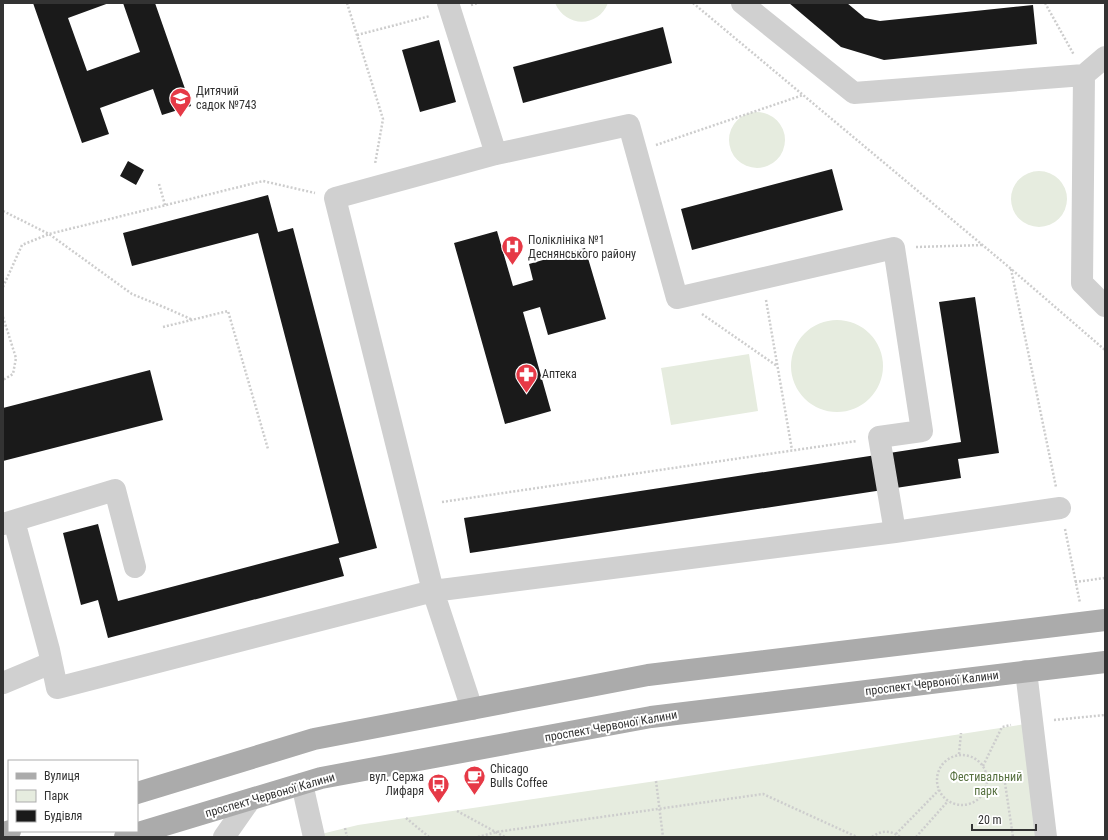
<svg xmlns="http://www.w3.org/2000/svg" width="1108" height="840" viewBox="0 0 1108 840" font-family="'Roboto Condensed',sans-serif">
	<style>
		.green { fill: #e6ecdf }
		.building { fill: #1a1a1a }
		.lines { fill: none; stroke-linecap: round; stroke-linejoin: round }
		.path { stroke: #cdcdcd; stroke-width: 2.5; stroke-dasharray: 2 2; stroke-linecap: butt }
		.minor { stroke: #d0d0d0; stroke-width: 22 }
		.major { stroke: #ababab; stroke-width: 22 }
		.labels { text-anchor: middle; stroke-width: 4; stroke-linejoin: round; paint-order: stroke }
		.poi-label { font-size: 12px; fill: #333; stroke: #fff; text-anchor: start }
		.street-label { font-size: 12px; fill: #333; stroke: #fff }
		.park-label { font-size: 12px; fill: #56703f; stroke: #fff }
	</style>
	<rect width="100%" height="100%" fill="#fff"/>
	<path class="green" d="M555 3H608C598 28 566 28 555 3Z
		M729 140a28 28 0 1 1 56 0a28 28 0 1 1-56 0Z
		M1011 199a28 28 0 1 1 56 0a28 28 0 1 1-56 0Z
		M791 366a46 46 0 1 1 92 0a46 46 0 1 1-92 0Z
		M749 354 758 411 671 425 661 368Z
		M1032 723 1046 837H309L358 825 656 781Z"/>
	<path class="building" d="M33 3H109L68 18 87 71 140 52 123 3H155L191 106 162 115 153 89 100 108 109 134 82 143Z
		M789 3H847L865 18 880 21 1033 5 1037 44 884 60 841 47Z
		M663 27 672 63 523 103 513 67Z
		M439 40 456 102 420 112 402 50Z
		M128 161 144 170 136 185 120 176Z
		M832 169 843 210 692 250 681 209Z
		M268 195 278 232 293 228 377 548 339 558 344 576 108 638 98 600 81 605 63 533 98 524 118 601 339 543 258 233 132 266 123 233Z
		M497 231 513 286 533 280 529 264 585 248 606 319 548 335 540 307 523 312 551 411 505 424 454 243Z
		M975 297 999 453 958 459 961 478 470 553 464 518 961 442 939 302Z
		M150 370 163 420 3 461V408Z"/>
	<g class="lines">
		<path class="path" d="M347 3 383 119 375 164
			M693 3 1010 268 1105 350
			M1045 3 1074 55
			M471 5 478 3
			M357 35 430 16
			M656 145 803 95
			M159 184 165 205
			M3 211 49 234 132 294 166 308 193 320
			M916 247 983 245
			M1011 269 1056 487
			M3 287 22 245 49 234 263 181 315 193
			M766 300 792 450
			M702 314 777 366
			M3 317 16 358 13 374 3 380
			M163 327 228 311 268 449
			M442 502 857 441
			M1065 529 1080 603
			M1075 582 1105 578
			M1054 720 1105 715
			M959 754 961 733
			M937 780a25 25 0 1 1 50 0a25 25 0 1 1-50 0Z
			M983 766 1002 727 1011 725
			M987 774 1005 783 1013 837
			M656 781 663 837
			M457 811 505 837
			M406 818 429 837
			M345 828 347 837
			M896 834 939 790
			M478 837 496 832 763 794 857 837
			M872 837C881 830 891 830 900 837
			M916 837 948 801"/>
		<path class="minor" d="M448 3 496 154
			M742 3 854 93 1084 75 1105 57
			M1084 75 1082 283 1105 306
			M14 521 49 650 57 688 433 591 895 532 1060 508
			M3 524 115 490 135 567
			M1026 671 1046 837
			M3 683 51 663
			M472 709 433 591 335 198 496 154 629 125 677 298 894 248 922 431 879 437 895 532
			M302 784 314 837
			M224 837 250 800"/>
		<path class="major" d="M137 793 314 739 648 675 1105 620
			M3 833 10 831
			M125 837 321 778 651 717 1105 662"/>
	</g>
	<defs>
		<symbol id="school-pin" viewBox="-11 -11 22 30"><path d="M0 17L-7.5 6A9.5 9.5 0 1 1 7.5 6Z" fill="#e63946" stroke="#fff"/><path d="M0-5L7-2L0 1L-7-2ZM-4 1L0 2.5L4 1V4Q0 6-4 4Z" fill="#fff"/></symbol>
		<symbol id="hospital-pin" viewBox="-11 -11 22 30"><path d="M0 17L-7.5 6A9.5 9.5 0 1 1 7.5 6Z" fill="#e63946" stroke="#fff"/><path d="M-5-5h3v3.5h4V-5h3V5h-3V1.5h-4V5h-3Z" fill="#fff"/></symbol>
		<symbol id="pharmacy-pin" viewBox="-11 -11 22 30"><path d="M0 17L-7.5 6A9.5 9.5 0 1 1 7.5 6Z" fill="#e63946" stroke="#fff"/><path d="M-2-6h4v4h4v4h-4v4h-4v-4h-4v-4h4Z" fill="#fff"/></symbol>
		<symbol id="cafe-pin" viewBox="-11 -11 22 30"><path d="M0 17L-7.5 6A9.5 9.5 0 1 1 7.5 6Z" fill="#e63946" stroke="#fff"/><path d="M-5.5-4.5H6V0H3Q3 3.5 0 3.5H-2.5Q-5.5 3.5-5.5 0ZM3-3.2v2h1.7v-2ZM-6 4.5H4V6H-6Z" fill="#fff"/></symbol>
		<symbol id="bus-pin" viewBox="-11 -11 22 30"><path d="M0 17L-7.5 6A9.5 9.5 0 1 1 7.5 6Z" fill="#e63946" stroke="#fff"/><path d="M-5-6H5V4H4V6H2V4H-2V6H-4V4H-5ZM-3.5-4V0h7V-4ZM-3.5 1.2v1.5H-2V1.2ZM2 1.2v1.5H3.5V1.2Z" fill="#fff"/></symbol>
	</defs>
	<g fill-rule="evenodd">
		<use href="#school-pin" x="168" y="86" width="25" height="34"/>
		<use href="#hospital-pin" x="500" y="234" width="25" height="34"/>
		<use href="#pharmacy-pin" x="514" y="362" width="25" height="34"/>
		<use href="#cafe-pin" x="462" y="764" width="25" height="34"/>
		<use href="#bus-pin" x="426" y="772" width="25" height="34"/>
	</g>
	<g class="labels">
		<g class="poi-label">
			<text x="196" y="95">Дитячий<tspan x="196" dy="14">садок №743</tspan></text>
			<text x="528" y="244">Поліклініка №1<tspan x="528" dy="14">Деснянського району</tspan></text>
			<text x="542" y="378">Аптека</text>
			<text x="490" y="773">Chicago<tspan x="490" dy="14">Bulls Coffee</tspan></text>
			<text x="424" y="781" text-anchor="end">вул. Сержа<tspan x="424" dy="14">Лифаря</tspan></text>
		</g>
		<g class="street-label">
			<text transform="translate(932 683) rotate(-7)" y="4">проспект Червоної Калини</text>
			<text transform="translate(611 726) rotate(-10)" y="4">проспект Червоної Калини</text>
			<text transform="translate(270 795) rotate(-16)" y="4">проспект Червоної Калини</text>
		</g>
		<g class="park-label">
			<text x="986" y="781">Фестивальний<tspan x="986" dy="14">парк</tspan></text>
		</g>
	</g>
	<rect width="1108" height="840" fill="none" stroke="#333333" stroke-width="8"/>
	<rect x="8" y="760" width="130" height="72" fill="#ffffff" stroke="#adadad"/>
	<rect x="16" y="773" width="20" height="6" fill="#ababab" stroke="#adadad"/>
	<text x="44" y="780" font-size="12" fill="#333333">Вулиця</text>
	<rect x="16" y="790" width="20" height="12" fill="#e6ecdf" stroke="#adadad"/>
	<text x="44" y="800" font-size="12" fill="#333333">Парк</text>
	<rect x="16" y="810" width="20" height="12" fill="#1a1a1a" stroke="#adadad"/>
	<text x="44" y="820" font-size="12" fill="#333333">Будівля</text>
	<path d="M972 824v6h64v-6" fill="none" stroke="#333333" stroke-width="2"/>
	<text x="978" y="824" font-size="12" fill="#333333" stroke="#ffffff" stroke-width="3" paint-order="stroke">20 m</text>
</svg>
